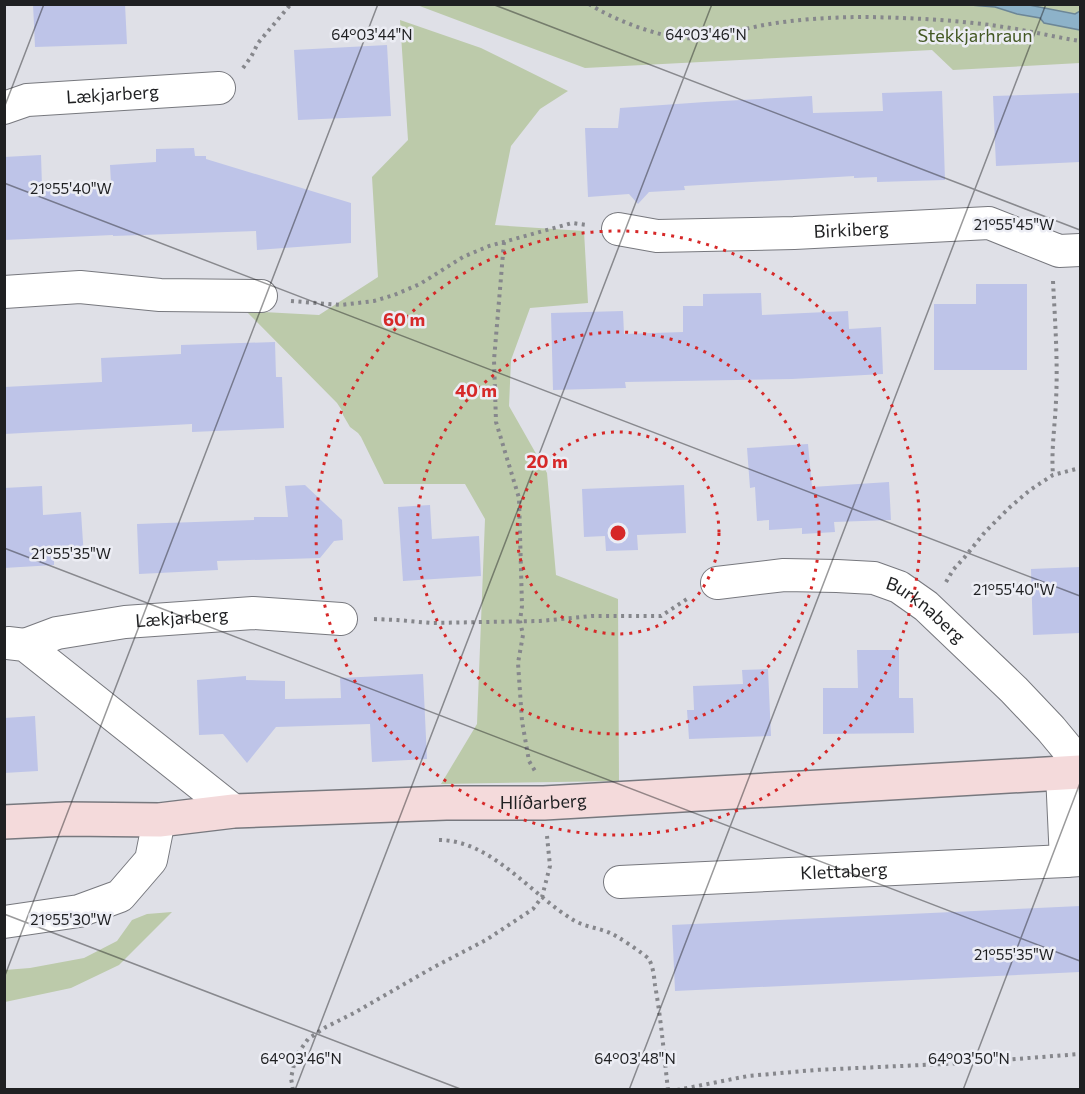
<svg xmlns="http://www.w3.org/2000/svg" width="1085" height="1094" viewBox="0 0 1085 1094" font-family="Commissioner,sans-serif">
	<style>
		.green { fill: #bccaaa }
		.water { fill: #8db2c9; stroke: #6c8697; stroke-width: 1.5 }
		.building { fill: #bec4e8 }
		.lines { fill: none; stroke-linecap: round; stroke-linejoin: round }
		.street-casing { stroke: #77787e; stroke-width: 34 }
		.secondary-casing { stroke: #77787e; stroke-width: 36 }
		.path { stroke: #86878c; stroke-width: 4; stroke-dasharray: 3 4.5; stroke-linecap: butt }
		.street { stroke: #fff; stroke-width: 32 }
		.secondary { stroke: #f4dadb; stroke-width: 33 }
		.ticks { fill: none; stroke: #1f2022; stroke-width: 1.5; stroke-opacity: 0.45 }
		.ring { fill: none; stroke: #d62828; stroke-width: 3; stroke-dasharray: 3 6 }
		.labels { text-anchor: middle; stroke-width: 5; stroke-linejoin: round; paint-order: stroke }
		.park-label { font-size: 18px; fill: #425722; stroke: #ecedf4 }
		.street-label { font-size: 18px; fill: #1f2022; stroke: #ecedf4 }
		.ticks-label { font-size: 15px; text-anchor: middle; fill: #1f2022; stroke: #ecedf4; stroke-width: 5; stroke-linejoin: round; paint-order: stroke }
		.centre { fill: #d62828; stroke: #ecedf4; stroke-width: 3 }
		.ring-label { font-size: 18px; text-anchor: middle; font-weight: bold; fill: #d62828; stroke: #ecedf4; stroke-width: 5; stroke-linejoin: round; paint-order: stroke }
	</style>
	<rect width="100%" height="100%" fill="#dfe0e7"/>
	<path class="green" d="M417 5H1080V63L953 70 932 50 585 68Z
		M400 20 481 48 568 91 540 109 511 146 495 225 584 231 588 303 530 308 511 360 509 406 547 473 556 575 618 599 619 781 441 784 477 724 485 519 465 484H384L361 437 358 433 350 427 343 415V412L337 403 246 311 319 315 378 277 372 177 408 140Z
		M172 912 119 965 71 988 5 1002V970L30 968 84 958 117 941 132 920 147 914Z"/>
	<path class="water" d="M970 5H1029L1075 14 1080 11V30L1044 23 1040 18 1017 14 995 7Z"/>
	<path class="building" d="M33 4H125L127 44 35 47Z
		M387 45 391 116 298 120 294 50Z
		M942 91 945 180 877 182V177L854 178V176L684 186 685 190 649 192 638 204 629 194 588 197 585 128H618L620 108 705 102 812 96 813 113 883 111 882 93Z
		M1080 93V162L996 166 993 96Z
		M194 148 195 156H206V159L351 203V243L257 250 256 231 113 236V235L4 240V157L41 155 42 186 111 183 110 165 156 162V149Z
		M976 284H1027V370H934V304H976Z
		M761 293 762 315 848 311 849 329 881 327 883 374 792 379 625 382 626 388 553 390 551 313 623 311 624 334 683 332V306H703V294Z
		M275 342 276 377H282L284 428 192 432V424L4 434V387L102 382 101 358 181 354V345Z
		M808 444 812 487 889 482 891 520 834 522 835 532 802 534V528L769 530V520L757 521 755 487 750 488 747 448Z
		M305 485 342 520 343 540 334 541 320 558 217 561 218 570 139 574 137 524 254 520V517H288L285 486Z
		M684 485 686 533 637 535 638 550 606 551 605 536 584 537 582 489Z
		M42 486 43 515 81 512 84 558 54 561V565L4 568V488Z
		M430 505 432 539 479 536 481 576 403 581 398 507Z
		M1080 567V633L1033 635 1031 569Z
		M857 650H899V698H913L914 733 823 734V688H858Z
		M768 669 771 736 689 739 687 710H694L693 686 743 684 742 670Z
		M423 674 427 759 372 762 370 724 276 727 247 763 223 734 199 735 197 680 246 676V680L285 681V699L341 698 340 678Z
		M35 716 38 771 4 773V718Z
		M1080 906V972L675 991 672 925Z"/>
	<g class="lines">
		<defs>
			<g id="street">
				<path id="s1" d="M4 108 27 100 219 88"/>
				<path id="s2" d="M618 229 657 236 794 233 989 223 1059 251 1080 250"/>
				<path d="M4 292 80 287 160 295 261 296"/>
				<path id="s3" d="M717 583 784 575 837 576 874 578 899 587 926 606 1014 690 1051 729 1080 764"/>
				<path d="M8 643 25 645 234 811"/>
				<path id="s4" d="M25 645 57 633 125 622 253 613 341 619"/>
				<path d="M1062 774 1066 861 1080 860"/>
				<path id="s5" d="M620 882 1066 861"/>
				<path d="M4 922 79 911 120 896 151 860 159 820"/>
			</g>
			<g id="secondary">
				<path id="s6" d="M4 822 67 819 159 820 234 811 446 803H544L1080 772"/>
			</g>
		</defs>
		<use href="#street" class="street-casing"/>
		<use href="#secondary" class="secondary-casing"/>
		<path class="path" d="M589 4C612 19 656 36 683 38 709 40 737 30 764 25 798 19 833 17 868 17 913 18 959 20 1004 27 1030 31 1055 37 1080 41
			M243 68 251 57 258 43 291 4
			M504 242 494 360 496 422 519 498 522 606 520 621 523 635 518 663 522 721 529 761 535 771
			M1053 281C1055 321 1058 361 1056 401 1055 426 1051 450 1053 475
			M291 301 341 305 374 301 394 295 420 284 463 257 489 246 572 223 587 225
			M946 582 953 570 964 558 985 532 1009 508 1030 490 1053 475 1080 468
			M374 619 397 620 431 623 540 621 592 616H661L690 597
			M439 840C492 840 532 896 575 921 586 927 599 928 610 933 615 934 645 955 648 958 653 965 654 976 655 985 661 1019 664 1054 668 1090
			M293 1090 291 1078 296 1056 308 1039 326 1027 354 1013 434 967 486 940 533 909 542 897 550 866 547 836
			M677 1090 748 1076 815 1070 965 1063 1080 1054"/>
		<use href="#street" class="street"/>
		<use href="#secondary" class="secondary"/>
	</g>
	<path class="ticks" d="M492 4 1080 230M4 108 44 4M4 183 1080 596M4 548 1080 961M4 914 463 1090M4 978 378 4M295 1090 712 4M629 1090 1046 4M963 1090 1080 783"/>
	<g class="ring">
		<circle cx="618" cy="533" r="101"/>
		<circle cx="618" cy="533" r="201"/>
		<circle cx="618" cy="533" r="302"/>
	</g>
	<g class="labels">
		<g class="park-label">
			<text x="975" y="42">Stekkjarhraun</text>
		</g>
		<g class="street-label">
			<text dy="6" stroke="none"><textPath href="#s1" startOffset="110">Lækjarberg</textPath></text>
			<text dy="6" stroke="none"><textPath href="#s2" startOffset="234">Birkiberg</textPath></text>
			<text dy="6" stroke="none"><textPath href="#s3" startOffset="219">Burknaberg</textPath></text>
			<text dy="6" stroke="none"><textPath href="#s4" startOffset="160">Lækjarberg</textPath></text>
			<text dy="6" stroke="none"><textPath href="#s6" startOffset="540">Hlíðarberg</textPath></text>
			<text dy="6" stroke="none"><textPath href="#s5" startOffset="224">Klettaberg</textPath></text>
		</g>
	</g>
	<g class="ticks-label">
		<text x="372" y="40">64°03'44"N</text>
		<text x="706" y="40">64°03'46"N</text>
		<text x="71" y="194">21°55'40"W</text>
		<text x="1014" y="230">21°55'45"W</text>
		<text x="71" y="559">21°55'35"W</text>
		<text x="1014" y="595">21°55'40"W</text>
		<text x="71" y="925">21°55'30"W</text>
		<text x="1014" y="960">21°55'35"W</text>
		<text x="301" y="1064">64°03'46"N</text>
		<text x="635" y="1064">64°03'48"N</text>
		<text x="969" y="1064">64°03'50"N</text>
	</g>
	<circle cx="618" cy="533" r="9" class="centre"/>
	<g class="ring-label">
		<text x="404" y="326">60 m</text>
		<text x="476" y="397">40 m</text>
		<text x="547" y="468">20 m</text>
	</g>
	<rect width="1085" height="1094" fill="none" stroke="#1f2022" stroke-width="12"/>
</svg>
